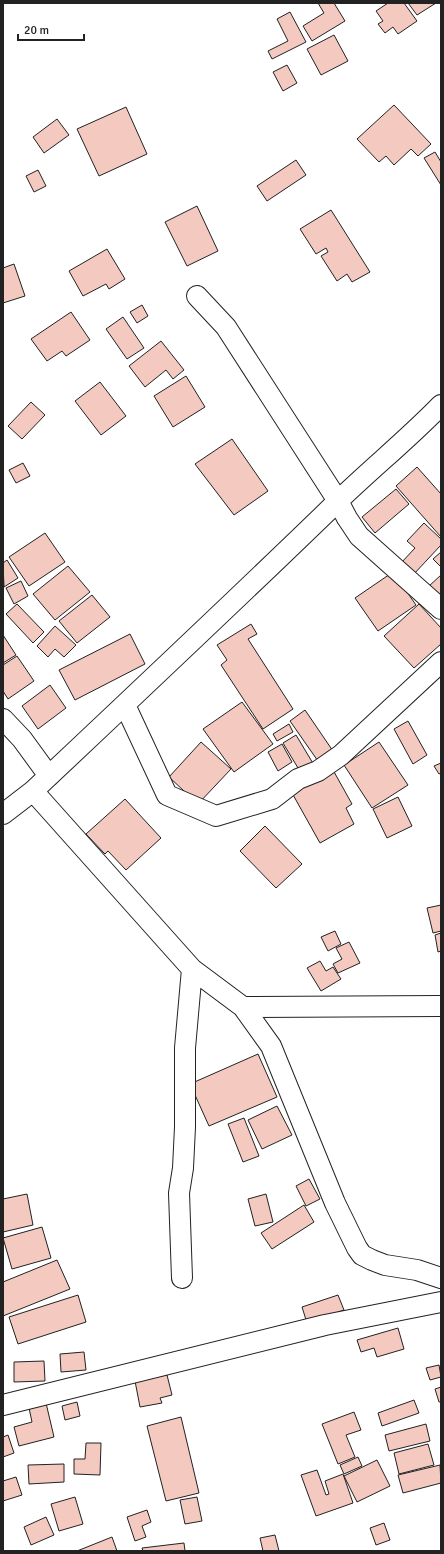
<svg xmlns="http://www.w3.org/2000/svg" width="444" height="1554" viewBox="0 0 444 1554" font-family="Signika,sans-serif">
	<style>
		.building { fill: #f3c9c0; stroke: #222 }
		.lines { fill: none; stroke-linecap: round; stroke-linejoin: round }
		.street-casing { stroke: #222; stroke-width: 22 }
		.street { stroke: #fff; stroke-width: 20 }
	</style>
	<rect width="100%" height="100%" fill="#fff"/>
	<path class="building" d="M318 3H334L345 21 312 41 303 26 324 13Z
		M388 3H404L417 21 398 34 393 27 385 33 378 24 383 21 376 11Z
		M408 3H436L417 15Z
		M290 12 306 42 272 59 268 51 288 41 277 19Z
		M334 35 348 61 321 75 307 49Z
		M287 65 297 83 283 91 273 72Z
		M394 105 431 144 418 156 411 149 394 165 386 156 379 162 357 139Z
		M126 107 147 154 99 176 77 129Z
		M57 119 69 135 44 153 33 137Z
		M435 152 441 162V185L424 158Z
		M296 160 306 175 267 201 257 186Z
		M38 170 46 186 34 192 26 176Z
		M197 206 218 251 187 266 165 222Z
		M331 210 370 272 352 282 347 274 337 281 321 256 328 252 326 248 316 254 300 229Z
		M107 249 125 279 109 289 106 284 83 296 69 271Z
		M14 264 25 296 3 303V268Z
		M142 305 148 316 137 323 130 312Z
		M71 312 90 340 66 356 62 351 47 361 31 339Z
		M123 317 144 348 127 359 106 329Z
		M161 341 184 370 173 379 166 370 145 387 129 366Z
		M186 376 205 407 173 427 154 396Z
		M100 382 126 416 101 435 75 401Z
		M31 402 45 415 22 439 8 426Z
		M232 439 268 491 234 515 195 464Z
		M23 463 30 476 16 483 9 470Z
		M417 467 441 494V537L396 486Z
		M396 489 409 504 375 533 362 517Z
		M424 523 441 539V545L413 575 401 563 415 548 407 541Z
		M45 533 65 562 29 586 9 557Z
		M441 552V567L433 559Z
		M7 560 18 578 4 587 3 563Z
		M68 566 90 592 55 620 33 594Z
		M393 572 416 605 378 631 355 598Z
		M441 575V601L428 587Z
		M21 581 28 596 14 604 6 588Z
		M92 595 110 617 77 643 59 621Z
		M17 604 44 632 33 643 6 614Z
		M419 604 441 628V644L414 668 384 636Z
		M251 624 257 634 248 639 293 709 263 729 221 665 227 660 217 645Z
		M55 626 76 645 64 657 55 649 48 657 37 646Z
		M130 634 145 664 75 700 59 670Z
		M3 635 16 655 3 663Z
		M17 656 34 681 8 699 3 691V665Z
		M50 685 66 708 38 729 22 706Z
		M242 702 273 744 234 772 203 729Z
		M305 710 335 754 320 764 290 721Z
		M408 721 427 755 413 764 394 729Z
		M289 724 293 732 277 741 273 734Z
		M296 735 314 765 301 773 283 743Z
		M201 742 231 769 198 804 169 777Z
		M379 742 408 785 372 808 344 765Z
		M282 744 292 762 278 771 268 752Z
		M441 763V773L439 774 434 766Z
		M333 770 352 804 346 808 354 824 320 843 292 793Z
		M398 797 412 826 387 838 373 809Z
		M125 799 161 838 126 870 108 851 105 854 86 834Z
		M265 826 302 864 276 888 240 851Z
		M441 905V931L433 933 427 908Z
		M335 931 341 944 328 951 321 937Z
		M441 933V951L438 952 435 935Z
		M349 942 360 963 338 973 333 964 342 959 336 948Z
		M320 961 326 971 333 967 341 979 321 991 307 968Z
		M258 1054 277 1097 209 1126 190 1084Z
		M277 1106 292 1135 262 1149 248 1120Z
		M244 1118 259 1156 243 1162 228 1124Z
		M309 1179 320 1199 306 1206 296 1186Z
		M27 1194 33 1225 3 1232V1199Z
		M266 1194 273 1222 255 1226 248 1199Z
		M304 1205 314 1222 272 1249 261 1233Z
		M42 1227 51 1258 12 1269 3 1238Z
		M57 1260 70 1289 3 1316V1282Z
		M78 1295 86 1322 18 1344 9 1317Z
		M338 1295 344 1310 307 1323 302 1307Z
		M398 1328 404 1349 377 1357 374 1348 361 1352 357 1340Z
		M84 1352 86 1370 61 1372 60 1354Z
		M44 1361 45 1381 14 1382V1362Z
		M439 1365 441 1377 430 1380 426 1368Z
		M167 1375 172 1395 160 1398 162 1403 140 1407 135 1381Z
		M441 1387V1402H439L435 1389Z
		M414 1400 419 1413 382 1426 378 1413Z
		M77 1402 80 1416 65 1420 62 1406Z
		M46 1403 54 1437 19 1446 14 1427 32 1422 29 1408Z
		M354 1412 361 1430 346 1435 355 1457 338 1464 322 1424Z
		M181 1417 199 1493 166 1501 147 1426Z
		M426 1424 430 1441 389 1451 385 1435Z
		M8 1435 14 1453 3 1457V1437Z
		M86 1443H101L100 1475 74 1474V1459H85Z
		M428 1444 434 1465 399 1474 394 1453Z
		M358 1457 362 1466 344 1474 340 1465Z
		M377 1460 390 1486 357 1502 344 1476Z
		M64 1464V1482L29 1484 28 1465Z
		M440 1465 441 1483 403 1493 398 1475Z
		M317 1470 326 1495 329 1494 325 1481 343 1474 353 1503 316 1516 301 1475Z
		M16 1477 22 1495 3 1501V1481Z
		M75 1497 83 1524 59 1531 51 1504Z
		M197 1497 202 1521 185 1524 180 1500Z
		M147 1510 151 1522 142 1526 146 1537 135 1541 127 1517Z
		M46 1517 54 1535 31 1545 24 1527Z
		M384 1523 390 1540 376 1545 370 1528Z
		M275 1535 279 1551H263L260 1538Z
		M112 1537 117 1551H77Z
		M184 1543 185 1551H143L142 1548Z"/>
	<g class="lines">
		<defs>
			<path id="street" d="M197 296 226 327 338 501 347 518 359 536 441 609
				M125 705 167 795 216 816 272 799 298 779 318 771 341 755 441 662
				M3 719 22 739 49 776
				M33 791 192 969 243 1007 271 1046 335 1203 357 1248 362 1255 372 1260 385 1265 417 1270 441 1278
				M3 814 33 791C135 695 237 599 337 502 371 469 408 439 441 405
				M243 1007 441 1006
				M182 1278 179 1193 183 1168 185 1127V1048L192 969
				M3 1405 325 1325 441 1302"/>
		</defs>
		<use href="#street" class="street-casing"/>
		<use href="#street" class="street"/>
	</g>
	<rect width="444" height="1554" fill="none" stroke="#222222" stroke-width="8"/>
	<path d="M18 34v6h66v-6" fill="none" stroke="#222222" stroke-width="2"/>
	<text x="24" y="34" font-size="12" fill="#222222" stroke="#ffffff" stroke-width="3" paint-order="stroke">20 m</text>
</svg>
